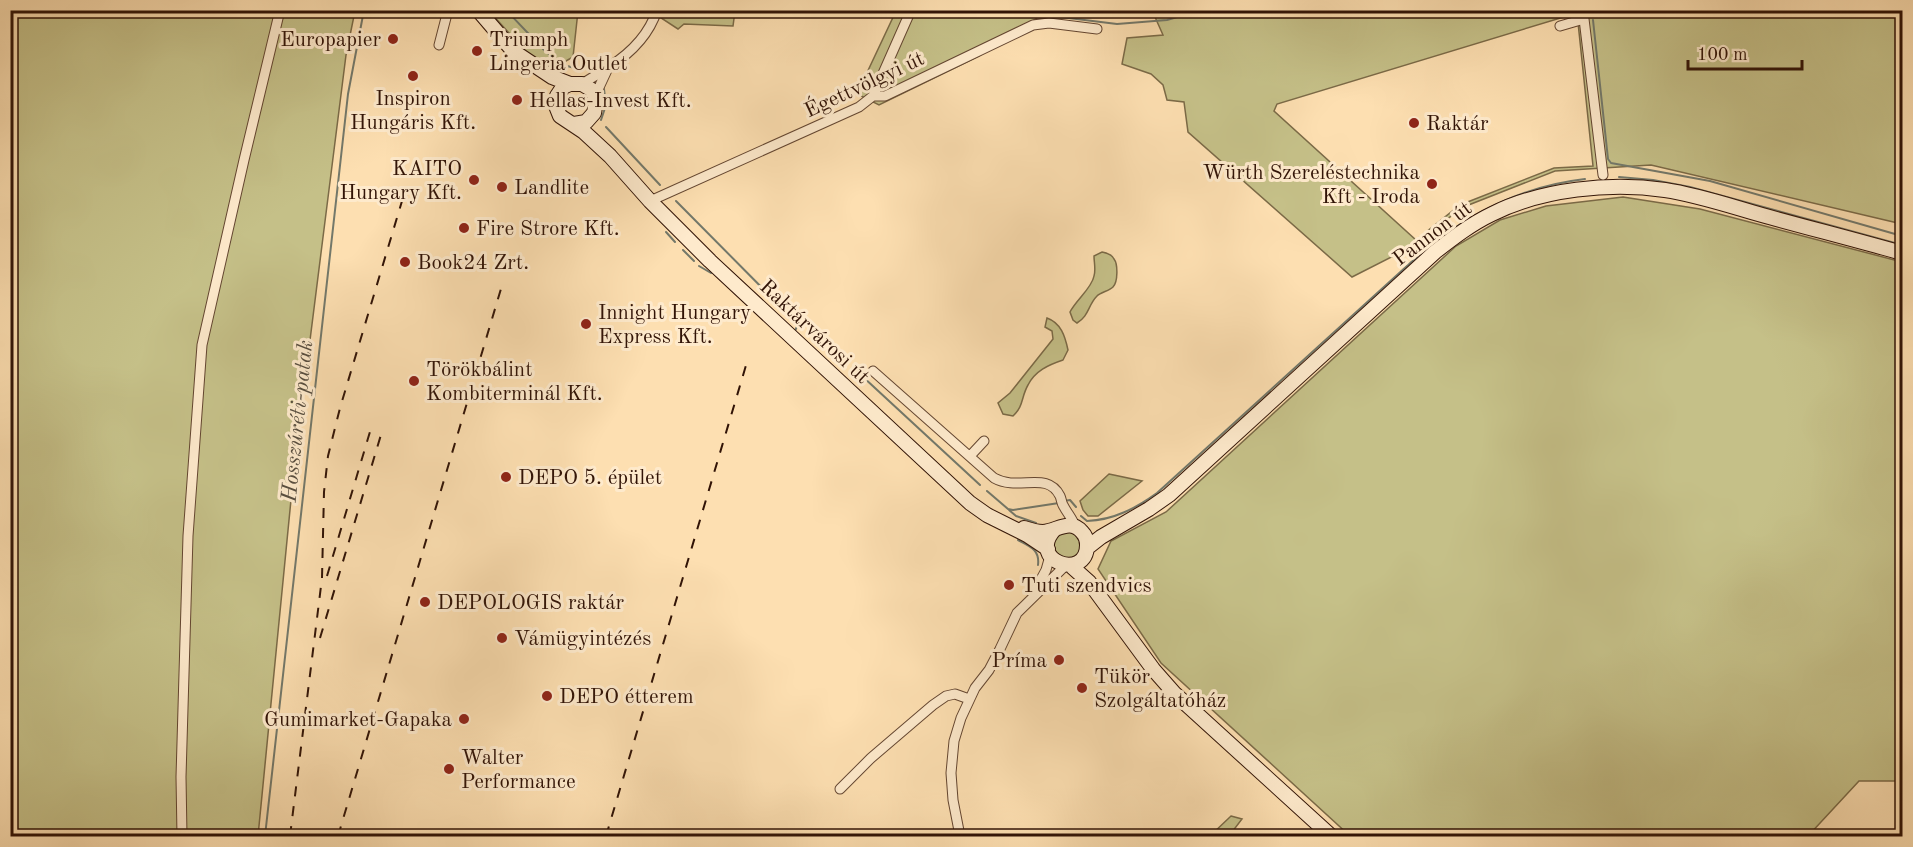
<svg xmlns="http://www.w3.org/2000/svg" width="1913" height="847" viewBox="0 0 1913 847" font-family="'Old Standard TT',serif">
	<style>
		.green { fill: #c5c088; stroke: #7b6a47; stroke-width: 1.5; fill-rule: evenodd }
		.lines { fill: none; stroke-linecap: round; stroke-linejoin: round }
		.stream { stroke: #73786a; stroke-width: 2 }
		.street-casing { stroke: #644631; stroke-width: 11 }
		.secondary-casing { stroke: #311306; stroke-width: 16 }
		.street { stroke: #feeacc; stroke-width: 9 }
		.secondary { stroke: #feeacc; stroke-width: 14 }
		.rail { stroke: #311306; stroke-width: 2; stroke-dasharray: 10 10; stroke-linecap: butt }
		.poi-dot { fill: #8f2418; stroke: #feeacc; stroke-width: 2 }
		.labels { text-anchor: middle; stroke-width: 6; stroke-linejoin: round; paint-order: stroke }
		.poi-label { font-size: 21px; fill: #311306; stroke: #feeacc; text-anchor: start }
		.street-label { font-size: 21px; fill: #311306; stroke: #feeacc }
		.water-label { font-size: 22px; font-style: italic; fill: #584e40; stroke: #feeacc }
	</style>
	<rect width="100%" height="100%" fill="#fddfb1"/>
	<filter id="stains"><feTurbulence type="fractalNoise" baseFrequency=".00333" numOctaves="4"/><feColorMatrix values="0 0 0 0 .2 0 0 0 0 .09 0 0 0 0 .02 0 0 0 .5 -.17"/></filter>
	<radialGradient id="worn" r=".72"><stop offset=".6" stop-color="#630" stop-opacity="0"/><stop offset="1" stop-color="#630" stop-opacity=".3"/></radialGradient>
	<path class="green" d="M10 11H355L346 55 295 459 258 836H11Z
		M489 11H578L573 57 554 68 528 54Z
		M660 11H735L733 26 684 24 678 29 658 16Z
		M896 11H1902V224L1651 165 1555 171 1461 208 1417 244 1352 277 1188 132 1184 102 1167 100 1163 85 1151 74 1122 64 1127 38 1163 35 1155 17 1037 18 979 56 879 105 857 94ZM1577 13 1593 166 1554 168 1460 205 1416 240 1274 111 1277 104Z
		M1623 197 1700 209 1902 262V781H1859L1808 836H1350L1161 663 1098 569 1111 541 1166 512 1456 246 1500 220 1546 206Z
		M1102 252C1106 253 1112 254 1114 259 1118 264 1118 282 1113 287 1109 291 1101 292 1097 296 1088 305 1089 316 1077 323L1073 320 1070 312C1076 300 1092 288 1094 276 1096 270 1094 262 1094 256Z
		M1047 318C1061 323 1065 336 1068 350L1063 360C1048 365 1035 371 1028 385 1021 397 1024 406 1013 416L1003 414 998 403 1010 393 1053 339 1052 331 1045 327Z
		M1109 474 1142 481 1098 516H1088L1083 510 1080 501Z
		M1071 531 1081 538 1080 554 1069 560 1055 553 1053 540 1059 533Z
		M1231 816 1242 819 1229 836H1210Z"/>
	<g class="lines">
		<path class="stream" d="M506 10 545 51 563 65 579 69
			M1044 15 1117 24 1167 20 1201 10
			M1593 20 1608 159 1611 163 1710 181 1902 236
			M601 120 606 105 604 89
			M606 127 660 185
			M1619 177 1653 180 1690 187 1902 245
			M676 201 798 324 795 331
			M666 232 675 242
			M683 250 694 261
			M699 266 711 273
			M862 376 980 485
			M987 491 1008 509 1013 510 1059 503
			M1064 501 1070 500 1076 507
			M1009 510 1016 516 1036 523
			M1081 516 1087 521C1114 520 1136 508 1157 493L1429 246C1476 210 1525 186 1585 179
			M1018 540C1029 546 1040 549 1038 565
			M265 836 348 94 364 10"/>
		<defs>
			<path id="street" d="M1560 26 1584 19 1603 175
				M439 45 448 10
				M609 67C631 53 649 35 657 10
				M582 84 606 69
				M595 96 608 68
				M873 96H885L1033 25 1049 23 1097 29
				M650 201 859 107 873 96 911 10
				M873 371 994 478C1019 492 1047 470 1060 496 1061 498 1062 504 1063 505 1067 513 1072 518 1075 526
				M970 456 984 441
				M1033 594 1046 570 1050 556
				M840 789 871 758 933 705 946 696 955 694 969 699
				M182 836 181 777 188 536 202 345 244 160 280 10
				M960 836 953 800 951 773 954 741 961 718 975 688 989 670 1000 649 1017 613 1066 565"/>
			<path id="secondary" d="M478 10 520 59
				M516 53 552 77 570 84H582L592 90 596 101 594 113 586 122 574 124
				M570 84 563 87 557 96 556 106 560 116 584 132 610 156 650 201 710 261 970 503 987 515 1027 535 1048 549
				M1024 528C1030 530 1036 532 1043 532 1057 531 1070 518 1082 532 1085 535 1087 540 1087 545 1087 582 1025 561 1055 529
				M1087 548 1101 537 1149 509 1169 495 1435 252C1453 238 1471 224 1492 214 1542 189 1610 182 1665 190 1698 195 1730 206 1762 215 1809 228 1856 240 1902 253
				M1070 565 1089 582 1153 669 1175 694 1331 836"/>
		</defs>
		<use href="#street" class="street-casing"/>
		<use href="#secondary" class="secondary-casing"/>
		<use href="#street" class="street"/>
		<use href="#secondary" class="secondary"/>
		<path class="rail" d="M327 576 372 425
			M320 638 383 428
			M290 836 322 578 324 492 328 456 340 408 402 201
			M338 836 503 282
			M606 836 747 362"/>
	</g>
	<g class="poi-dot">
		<circle cx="393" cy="39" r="6"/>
		<circle cx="477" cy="51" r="6"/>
		<circle cx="413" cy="76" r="6"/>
		<circle cx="517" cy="100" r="6"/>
		<circle cx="1414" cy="123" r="6"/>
		<circle cx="474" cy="180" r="6"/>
		<circle cx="1432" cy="184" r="6"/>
		<circle cx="502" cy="187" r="6"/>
		<circle cx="464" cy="228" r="6"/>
		<circle cx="405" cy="262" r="6"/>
		<circle cx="586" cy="324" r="6"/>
		<circle cx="414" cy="381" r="6"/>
		<circle cx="506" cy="477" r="6"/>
		<circle cx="1009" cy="585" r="6"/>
		<circle cx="425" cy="602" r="6"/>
		<circle cx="502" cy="638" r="6"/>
		<circle cx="1059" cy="660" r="6"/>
		<circle cx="1082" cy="688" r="6"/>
		<circle cx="547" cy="696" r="6"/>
		<circle cx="464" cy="719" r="6"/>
		<circle cx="449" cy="769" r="6"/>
	</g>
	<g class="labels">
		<g class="poi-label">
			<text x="381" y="46" text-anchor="end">Europapier</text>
			<text x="489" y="46">Triumph<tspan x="489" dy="24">Lingeria Outlet</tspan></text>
			<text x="413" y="105" text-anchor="middle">Inspiron<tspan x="413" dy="24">Hungáris Kft.</tspan></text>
			<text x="529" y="107">Hellas-Invest Kft.</text>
			<text x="1426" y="130">Raktár</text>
			<text x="462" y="175" text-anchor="end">KAITO<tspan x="462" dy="24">Hungary Kft.</tspan></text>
			<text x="1420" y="179" text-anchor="end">Würth Szereléstechnika<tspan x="1420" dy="24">Kft - Iroda</tspan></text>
			<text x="514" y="194">Landlite</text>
			<text x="476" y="235">Fire Strore Kft.</text>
			<text x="417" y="269">Book24 Zrt.</text>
			<text x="598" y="319">Innight Hungary<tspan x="598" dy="24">Express Kft.</tspan></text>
			<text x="426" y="376">Törökbálint<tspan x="426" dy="24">Kombiterminál Kft.</tspan></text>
			<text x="518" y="484">DEPO 5. épület</text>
			<text x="1021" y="592">Tuti szendvics</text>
			<text x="437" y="609">DEPOLOGIS raktár</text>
			<text x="514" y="645">Vámügyintézés</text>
			<text x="1047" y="667" text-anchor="end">Príma</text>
			<text x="1094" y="683">Tükör<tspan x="1094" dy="24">Szolgáltatóház</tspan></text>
			<text x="559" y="703">DEPO étterem</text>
			<text x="452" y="726" text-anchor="end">Gumimarket-Gapaka</text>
			<text x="461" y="764">Walter<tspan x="461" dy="24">Performance</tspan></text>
		</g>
		<g class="street-label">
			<text transform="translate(864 84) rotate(-25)" y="7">Égettvölgyi út</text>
			<text transform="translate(1432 233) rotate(-37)" y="7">Pannon út</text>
			<text transform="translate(815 331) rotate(43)" y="7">Raktárvárosi út</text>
		</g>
		<g class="water-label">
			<text transform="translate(296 421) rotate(-84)" y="8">Hosszúréti-patak</text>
		</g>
	</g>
	<rect width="1913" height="847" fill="none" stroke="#fddfb1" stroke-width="36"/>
	<rect x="12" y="12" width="1889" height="823" fill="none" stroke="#311306" stroke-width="3"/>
	<rect x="18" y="18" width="1877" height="811" fill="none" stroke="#311306" stroke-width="1.5"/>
	<path d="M1688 60v9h114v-9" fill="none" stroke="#311306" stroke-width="3"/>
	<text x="1697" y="60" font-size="18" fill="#311306" stroke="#feeacc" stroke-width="4.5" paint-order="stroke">100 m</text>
	<rect width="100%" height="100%" filter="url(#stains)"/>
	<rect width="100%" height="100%" fill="url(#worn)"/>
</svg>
